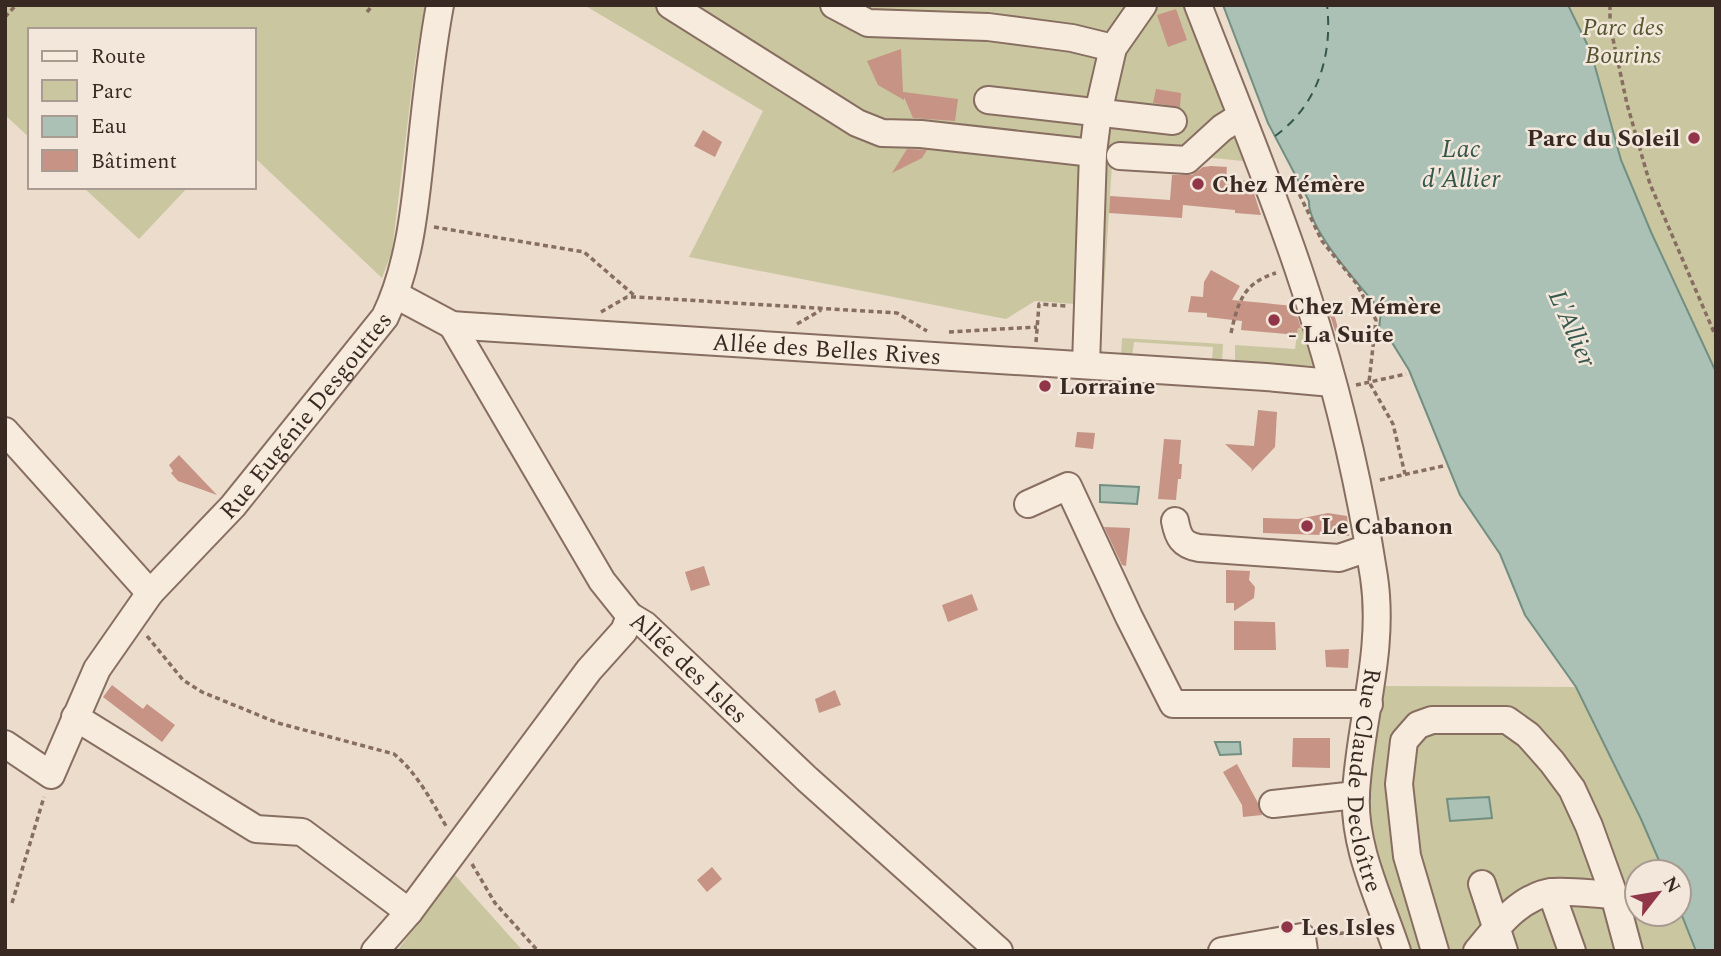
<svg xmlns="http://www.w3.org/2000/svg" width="1721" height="956" viewBox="0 0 1721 956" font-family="Spectral,serif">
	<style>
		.green { fill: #c9c6a0 }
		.water { fill: #abc1b6; stroke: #728f82; stroke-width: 2 }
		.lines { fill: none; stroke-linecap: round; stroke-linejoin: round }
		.ferry { stroke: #34574e; stroke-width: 2; stroke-dasharray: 9 7; stroke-linecap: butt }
		.building { fill: #c69385 }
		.minor-casing { stroke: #876e61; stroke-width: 30 }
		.path { stroke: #876e61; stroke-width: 3.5; stroke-dasharray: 5 3.5; stroke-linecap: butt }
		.minor { stroke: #f7ebde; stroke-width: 26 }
		.poi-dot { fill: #913649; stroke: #f3e7db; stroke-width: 2.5 }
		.labels { text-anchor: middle; stroke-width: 5; stroke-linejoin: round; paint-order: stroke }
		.park-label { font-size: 24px; font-style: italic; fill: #51542b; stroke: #f3e7db }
		.poi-label { font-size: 24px; font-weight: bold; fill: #392923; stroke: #f3e7db; text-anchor: start }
		.street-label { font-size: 24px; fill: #392923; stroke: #f3e7db }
		.water-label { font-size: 26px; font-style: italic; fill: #34574e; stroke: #f3e7db }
	</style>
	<rect width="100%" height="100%" fill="#ebdccc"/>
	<path class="green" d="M5 5H425L415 62 392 251 382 278 254 157V30H30V138L5 115Z
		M584 5H1185L1243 161 1113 148 1103 306 1035 301 1006 319 689 257 763 111Z
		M1568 5H1716V372L1651 232 1621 160 1591 52Z
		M83 187H188L139 239Z
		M1298 328H1304L1321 366 1235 363V345L1295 349Z
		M1122 338 1223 344 1222 362H1212L1213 347 1134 342 1132 357 1121 356Z
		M1385 686 1576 687 1641 819 1664 872H1637V914H1679V908L1696 951H1405L1374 849 1366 793Z
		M455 875 523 951H397Z"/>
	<path class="water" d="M1223 5H1568L1591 52 1621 160 1651 232 1716 372V951H1696L1679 908V872H1664L1641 819 1576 687 1525 615 1500 554 1460 495 1409 370 1391 341 1379 329 1381 311C1362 288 1307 229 1309 201L1268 123Z
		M1100 485 1139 487 1137 504 1100 502Z
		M1215 742H1240L1241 754 1220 755Z
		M1489 797 1492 818 1450 821 1447 799Z"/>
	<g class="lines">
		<path class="ferry" d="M1275 136C1317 106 1333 56 1327 5"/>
	</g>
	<path class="building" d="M1176 9 1187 40 1168 47 1157 15Z
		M901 49 903 92 958 99 955 121 913 118 904 97V100L878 85 867 61Z
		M1156 89 1181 93 1180 107 1153 103Z
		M703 130 722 142 715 157 694 146Z
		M907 149 927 150 922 158 892 173Z
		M1211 166 1227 167 1226 179 1250 181 1261 215 1235 213V210L1183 205 1182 218 1109 213 1110 196 1170 200 1172 175H1192L1203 167Z
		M1211 270 1240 286 1232 300 1294 306 1301 328H1298L1297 335 1241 330 1242 321 1207 317V313L1188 312 1191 296 1203 297 1204 282Z
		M1328 309 1333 310 1339 332 1335 331Z
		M1258 410 1277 412 1275 447 1251 472 1252 469 1225 444 1254 446Z
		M1077 432 1095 433 1093 449 1075 447Z
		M1164 439 1181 440 1179 464H1182L1181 479H1178L1176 500 1158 499Z
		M179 455 217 495 178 481 171 473 173 471 169 465Z
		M1328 513 1347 516 1349 536 1263 533V518L1298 519Z
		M1104 527 1130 528 1126 566 1122 565Z
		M704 566 710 585 691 591 685 572Z
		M1226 570 1250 571 1249 580 1255 587 1254 598 1234 611V603H1226Z
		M972 594 978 610 948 622 942 605Z
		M1234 621 1275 622 1276 650H1234Z
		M1349 649 1348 668 1326 667 1325 650Z
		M112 685 143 709 147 704 175 725 162 742 103 697Z
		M835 690 841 705 819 713 815 699Z
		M1293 738H1330V768L1292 767Z
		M1237 764 1258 803 1262 815 1243 817 1242 805 1223 772Z
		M712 867 722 879 707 892 697 880Z"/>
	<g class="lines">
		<defs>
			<g id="minor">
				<path d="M670 5 857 123 882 133 921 134 1093 153"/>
				<path d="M834 5 868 23 988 27 1072 38 1113 48"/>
				<path id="s1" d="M1198 5C1232 93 1268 179 1298 268 1332 368 1358 473 1374 577 1385 651 1360 720 1356 793 1353 848 1380 899 1397 951"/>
				<path d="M988 100 1173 121"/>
				<path d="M1120 156 1187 160 1222 128 1241 116"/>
				<path id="s2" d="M396 295 452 325 465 326 1266 377 1332 383"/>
				<path id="s3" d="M452 325 602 581 630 616 645 625 807 779 999 951"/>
				<path d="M1086 365 1093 153 1098 113 1113 48 1143 5"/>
				<path d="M5 431 150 593"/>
				<path d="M1028 504 1068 486 1129 617 1173 704H1369"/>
				<path d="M1175 521C1178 537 1182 545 1199 548L1339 558 1368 548"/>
				<path d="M75 717 256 829 302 832 409 912"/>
				<path id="s4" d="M5 744 51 775 97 669 150 593 233 506 385 317C410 265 415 206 421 150 426 101 431 53 440 5"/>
				<path d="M1273 804 1356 795"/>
				<path d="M1482 884 1504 951"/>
				<path d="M1551 892 1572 951"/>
				<path d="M375 951 409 912 589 670 624 631 630 616"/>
				<path d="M1222 951 1302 937 1304 951"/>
				<path d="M1435 951 1407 856 1399 784 1404 741 1418 725 1432 720H1507L1528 735 1552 762 1572 789 1589 826 1614 895 1629 951"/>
				<path d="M1477 951C1496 928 1521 895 1553 892 1573 891 1594 894 1614 895"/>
			</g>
		</defs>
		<use href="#minor" class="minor-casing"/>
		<path class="path" d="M1610 5V25L1627 104 1650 184 1716 337
			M367 12 373 5
			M5 17 16 5
			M1292 179 1322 241 1356 283 1376 320 1369 382 1393 424 1405 474
			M434 227 584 252 635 296
			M601 312 627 297H637L897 313 927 331
			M797 324 821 310
			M949 332 1037 327
			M1231 333C1238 302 1243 283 1276 273
			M1036 342 1039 304 1066 306
			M1356 385 1406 374
			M1380 480 1443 466
			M147 636 183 680 202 692 278 723 394 754C417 773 431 800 446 826
			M472 864 495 903 538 951
			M12 903 44 797
			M1322 935 1367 931"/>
		<use href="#minor" class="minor"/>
	</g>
	<g class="poi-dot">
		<circle cx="1694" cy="138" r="7"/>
		<circle cx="1198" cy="184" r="7"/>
		<circle cx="1274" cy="320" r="7"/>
		<circle cx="1045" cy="386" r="7"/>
		<circle cx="1307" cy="526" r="7"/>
		<circle cx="1287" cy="927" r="7"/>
	</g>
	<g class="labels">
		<g class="park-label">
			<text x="1623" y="35">Parc des<tspan x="1623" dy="28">Bourins</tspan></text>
		</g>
		<g class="poi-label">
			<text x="1680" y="146" text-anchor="end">Parc du Soleil</text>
			<text x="1212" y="192">Chez Mémère</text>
			<text x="1288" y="314">Chez Mémère<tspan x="1288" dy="28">- La Suite</tspan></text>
			<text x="1059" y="394">Lorraine</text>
			<text x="1321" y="534">Le Cabanon</text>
			<text x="1301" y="935">Les Isles</text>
		</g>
		<g class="street-label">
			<text dy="8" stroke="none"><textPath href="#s2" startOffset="439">Allée des Belles Rives</textPath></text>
			<text dy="8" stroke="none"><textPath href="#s4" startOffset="500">Rue Eugénie Desgouttes</textPath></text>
			<text dy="8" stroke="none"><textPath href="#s3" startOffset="420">Allée des Isles</textPath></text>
			<text dy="8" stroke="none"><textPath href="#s1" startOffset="805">Rue Claude Decloître</textPath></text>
		</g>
		<g class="water-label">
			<text x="1461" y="157">Lac<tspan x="1461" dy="30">d'Allier</tspan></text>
			<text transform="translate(1573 328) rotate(66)" y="9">L'Allier</text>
		</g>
	</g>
	<rect width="1721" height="956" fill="none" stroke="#392923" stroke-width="14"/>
	<rect x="28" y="28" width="228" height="161" fill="#f3e7db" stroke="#a99b91" stroke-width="2"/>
	<rect x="42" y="51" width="35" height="10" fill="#f7ebde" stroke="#a99b91" stroke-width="2"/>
	<text x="91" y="63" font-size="21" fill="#392923">Route</text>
	<rect x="42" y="80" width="35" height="21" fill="#c9c6a0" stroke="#a99b91" stroke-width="2"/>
	<text x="91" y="98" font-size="21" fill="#392923">Parc</text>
	<rect x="42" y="116" width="35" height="21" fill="#abc1b6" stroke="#a99b91" stroke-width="2"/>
	<text x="91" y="133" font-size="21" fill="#392923">Eau</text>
	<rect x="42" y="150" width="35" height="21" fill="#c69385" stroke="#a99b91" stroke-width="2"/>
	<text x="91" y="168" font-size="21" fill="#392923">Bâtiment</text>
	<g transform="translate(1658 893) rotate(59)"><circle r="33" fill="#f3e7db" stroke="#a99b91" stroke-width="2"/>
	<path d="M0-5L12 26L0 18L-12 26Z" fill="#913649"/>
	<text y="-10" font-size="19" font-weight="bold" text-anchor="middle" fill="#392923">N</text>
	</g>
</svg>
